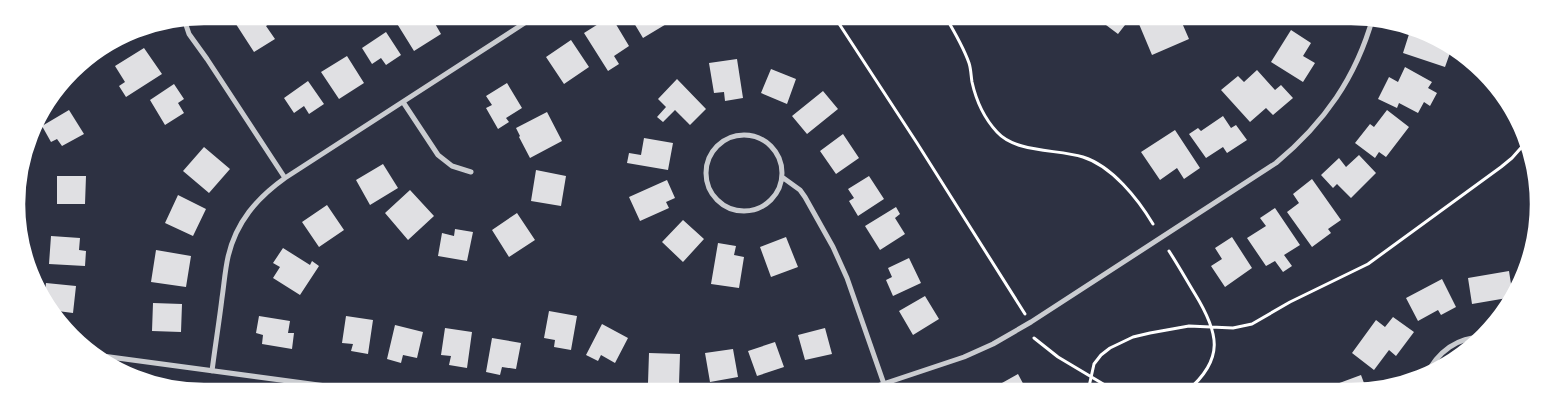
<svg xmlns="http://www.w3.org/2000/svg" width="1555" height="408" viewBox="0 0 1555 408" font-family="'Varela Round',sans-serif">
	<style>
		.building { fill: #e0e0e3 }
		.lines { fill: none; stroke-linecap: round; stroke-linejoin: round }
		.path { stroke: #fff; stroke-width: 3 }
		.minor { stroke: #caccd0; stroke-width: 5 }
		.rim { fill: none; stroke: #fff; stroke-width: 2.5 }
	</style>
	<rect width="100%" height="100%" fill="#2d3142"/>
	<path class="building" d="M237 15H265L270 23 266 26 275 39 254 52 232 18Z
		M407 15H430L441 34 414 51 396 22Z
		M448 15H464L453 23Z
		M611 16 629 46 614 56 619 64 608 71 584 33Z
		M634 16H663L668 23 643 38 631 18Z
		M1094 16H1132L1118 34Z
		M1156 16H1179L1189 39 1152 55 1139 24Z
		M1299 17H1337L1335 25Z
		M1291 30 1311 43 1303 56 1315 63 1303 82 1271 62Z
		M1410 31 1420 35 1421 32 1446 40 1457 50 1455 55 1450 53 1445 67 1403 53Z
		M386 32 401 55 386 65 381 58 372 64 362 48Z
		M571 40 589 67 564 84 546 57Z
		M144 48 162 74 126 97 119 86 125 82 115 66Z
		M347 56 364 83 339 99 321 72Z
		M737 59 743 98 725 101 724 92 714 93 709 63Z
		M1405 67 1432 82 1428 88 1437 93 1430 106 1424 102 1418 113 1399 103 1397 108 1378 99 1389 77 1398 82Z
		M771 69 796 79 787 104 761 93Z
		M1257 70 1275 90 1281 85 1293 98 1273 115 1266 108 1250 122 1221 90 1238 76 1244 82Z
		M677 79 706 109 690 125 675 110 663 122 657 117 666 107 658 99Z
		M308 81 324 104 309 114 304 106 294 113 284 98Z
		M507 83 522 108 506 118 509 122 498 129 486 108 492 105 486 96Z
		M174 84 184 99 178 103 184 113 165 125 150 100Z
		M823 91 838 109 807 134 792 116Z
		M69 110 84 134 62 146 57 139 51 142 42 126Z
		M1387 110 1409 127 1386 157 1379 152 1375 158 1355 143 1370 124 1374 127Z
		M547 112 562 141 530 158 519 137 520 136 516 128Z
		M1223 116 1231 128 1236 125 1247 140 1227 153 1223 147 1206 158 1189 134 1198 128 1201 131Z
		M1175 130 1200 168 1184 179 1177 168 1160 180 1141 152Z
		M843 134 859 158 836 174 820 151Z
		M644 138 673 143 668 170 627 163 629 153 641 155Z
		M204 147 230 169 209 193 183 171Z
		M1359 155 1376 173 1351 198 1337 184 1333 188 1321 175 1339 158 1346 167Z
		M383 164 398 188 370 205 356 180Z
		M536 170 566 176 561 206 531 201Z
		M57 176H86L85 204H57Z
		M869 176 884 199 858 216 849 201 854 198 848 189Z
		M1312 179 1341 220 1328 229 1331 233 1312 247 1287 212 1299 203 1293 194Z
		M667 180 675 198 666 202 669 208 640 221 629 197Z
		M410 190 434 216 408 240 385 213Z
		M178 195 206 209 193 236 165 223Z
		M327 205 344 230 319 247 302 222Z
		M896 207 900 214 895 218 905 234 880 250 865 226Z
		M1275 208 1300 245 1284 255 1292 266 1283 272 1275 261 1266 266 1247 238 1266 226 1260 218Z
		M517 213 535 240 509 257 492 230Z
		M683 220 704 239 683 262 662 242Z
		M455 229 473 232 467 261 438 256 442 233 454 236Z
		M51 236 80 238 79 250 86 251 85 266 49 264Z
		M786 237 798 267 771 277 760 247Z
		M1232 237 1252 268 1225 287 1211 266 1222 259 1215 248Z
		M718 243 736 246 734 255 744 257 739 288 711 284Z
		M283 248 310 265 312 261 319 266 300 295 273 278 280 267 273 263Z
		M156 250 191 256 186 287 151 282Z
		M909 258 921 283 893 296 886 280 892 277 888 268Z
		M1509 271 1513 297 1472 304 1468 278Z
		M1442 279 1456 307 1441 315 1438 310 1418 321 1406 298Z
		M46 283 76 286 73 313 50 310 44 300Z
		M925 296 939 319 913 335 899 311Z
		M153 303 182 304 181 332 152 331Z
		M549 311 577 316 571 350 554 347 555 340 544 338Z
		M259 316 290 321 288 333H294L292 349 262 344 263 335 256 333Z
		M346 316 373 320 368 354 351 351 353 344 342 343Z
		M1393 317 1414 332 1396 356 1389 350 1374 370 1352 353 1376 320 1385 327Z
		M602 324 628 338 615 363 601 355 598 361 586 355Z
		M395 325 423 332 417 358 403 355 401 363 387 359Z
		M445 328 472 332 467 368 449 365 451 356 441 355Z
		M825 328 832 354 805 360 798 335Z
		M492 338 521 343 516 369 502 367 500 375 486 372Z
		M775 342 784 367 757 376 748 351Z
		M733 349 738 377 710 382 705 353Z
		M649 353 680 354 679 384 648 383Z
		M1018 374 1027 391H995L993 388Z
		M1361 375 1367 391H1336L1334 385Z"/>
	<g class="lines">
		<path class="path" d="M834 16 917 143 1025 314
			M945 16C954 31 963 46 969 63 971 69 971 76 972 82 976 100 984 118 997 132 1016 153 1057 149 1083 157 1112 166 1138 199 1153 224
			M1169 251C1178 265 1186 279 1195 294 1219 333 1225 359 1187 391
			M1034 338 1058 357 1115 391
			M1088 391 1094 364 1101 355 1110 348 1133 337 1150 333 1189 326 1233 328 1252 324 1290 302 1368 264 1501 167 1512 158 1527 141"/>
		<path class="minor" d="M184 19 189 34 207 59 285 178
			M403 102 438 155 452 166 471 172
			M706 173a38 38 0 1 1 76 0a38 38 0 1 1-76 0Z
			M782 177 800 190 805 197 833 247 847 278 884 384
			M16 191 19 183 21 171
			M95 355 363 391
			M212 371C215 347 219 323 222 298 224 285 225 270 228 257 236 222 257 198 285 178L537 15
			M1426 376C1437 352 1458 336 1485 337
			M862 391 964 357 993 344 1031 322 1276 163C1324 123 1356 78 1373 17"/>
	</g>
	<path d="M0 0H1555V408H0ZM204 24H1351A180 180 0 0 1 1531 204V204A180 180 0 0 1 1351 384H204A180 180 0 0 1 24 204V204A180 180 0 0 1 204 24Z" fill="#fff" fill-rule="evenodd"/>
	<path class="rim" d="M204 24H1351A180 180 0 0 1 1531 204V204A180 180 0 0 1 1351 384H204A180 180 0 0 1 24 204V204A180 180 0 0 1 204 24Z"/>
</svg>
